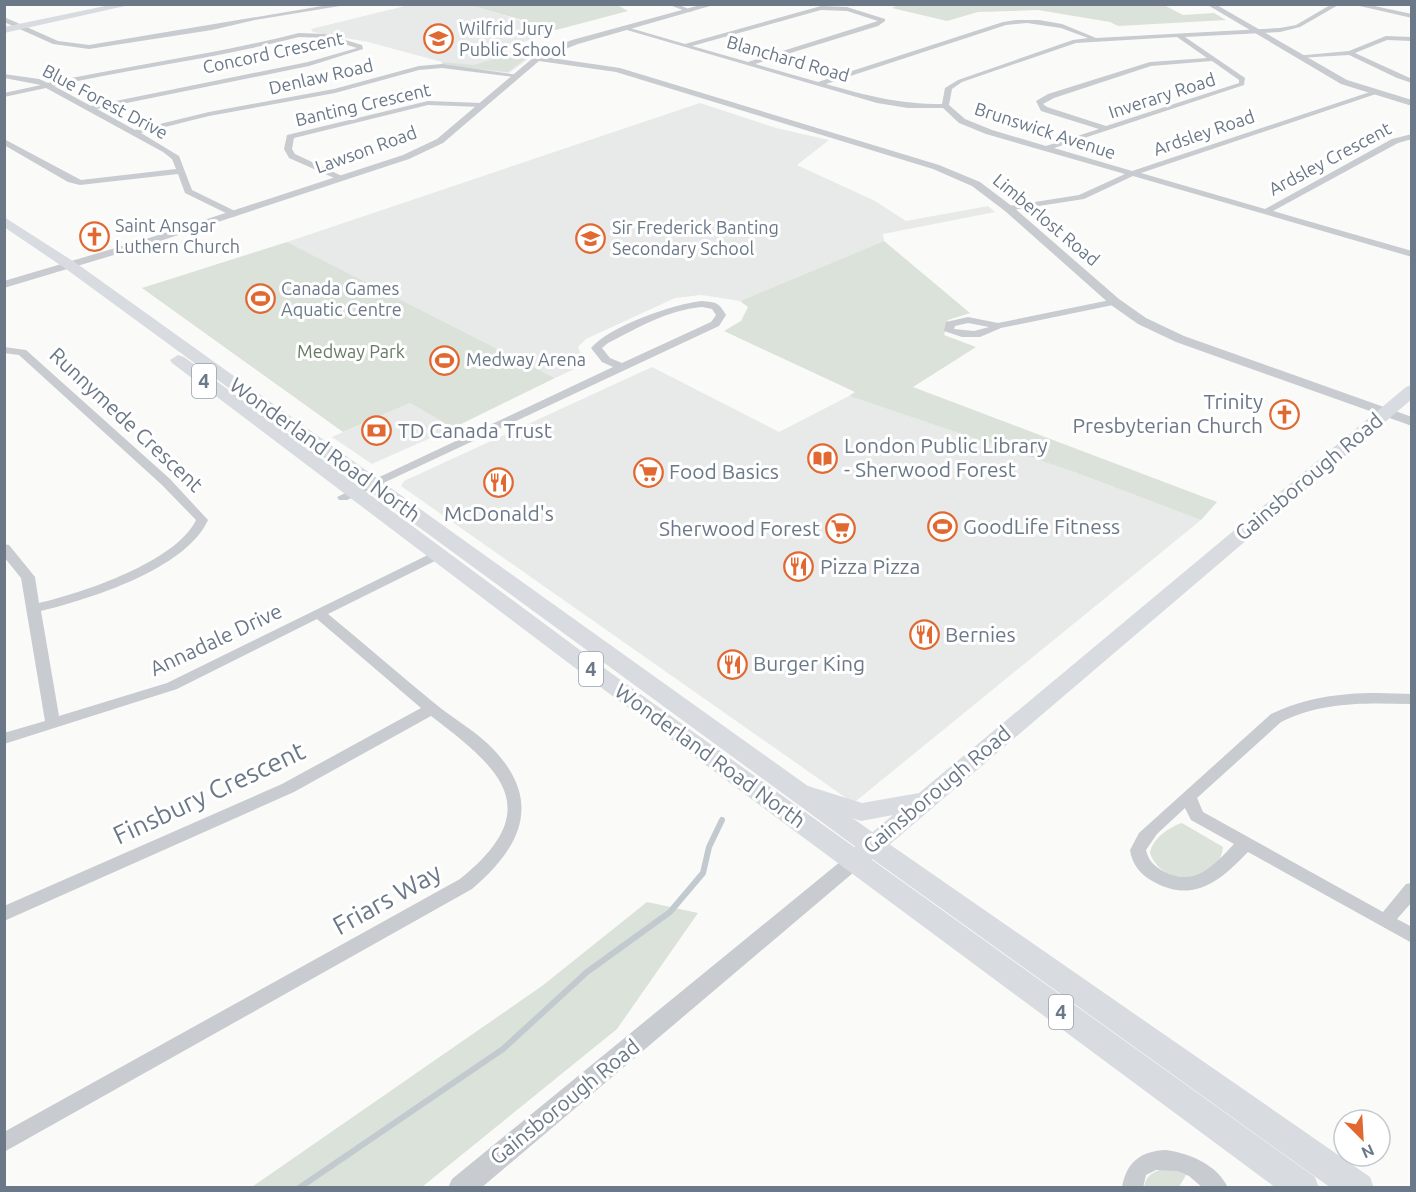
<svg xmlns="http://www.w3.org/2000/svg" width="1416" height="1192" viewBox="0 0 1416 1192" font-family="Ubuntu,sans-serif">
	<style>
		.built { fill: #e8e9e9 }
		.green { fill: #dbe2d9 }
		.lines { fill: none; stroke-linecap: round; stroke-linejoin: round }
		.stream { stroke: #c2cacf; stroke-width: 6 }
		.minor { fill: #c8cbcf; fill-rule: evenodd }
		.tertiary { fill: #c8cbcf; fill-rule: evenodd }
		.secondary { fill: #d8dce0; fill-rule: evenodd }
		.primary { fill: #d8dce0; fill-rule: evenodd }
		.labels { text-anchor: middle; stroke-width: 6; stroke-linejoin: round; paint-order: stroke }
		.far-poi-label { font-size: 18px; fill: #6a7888; stroke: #fff; text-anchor: start }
		.far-street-label { font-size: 18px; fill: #6a7888; stroke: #fff }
		.far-park-label { font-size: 18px; fill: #667a64; stroke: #fff }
		.shield { fill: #fff; stroke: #97a0ac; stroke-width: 1.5 }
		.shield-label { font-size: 20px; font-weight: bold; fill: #6a7888 }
		.poi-label { font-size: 21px; fill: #6a7888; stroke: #fff; text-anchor: start }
		.street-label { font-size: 21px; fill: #6a7888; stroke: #fff }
		.near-street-label { font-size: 26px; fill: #6a7888; stroke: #fff }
	</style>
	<rect width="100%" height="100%" fill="#fafaf8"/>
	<path class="built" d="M467 4 554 31 502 50 532 56 509 73 441 65 442 62 368 42 313 32 311 29 409 5Z
		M700 103 776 128 829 140 797 165 875 201 906 221 988 206 995 212 883 234 884 241 740 301 701 295 675 298 586 339 578 347 585 364 555 378 287 242Z
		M652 367 779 432 849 396 1077 473 1201 520 856 801 849 800 401 486 404 481Z
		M410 403 453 428 372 464 332 437Z"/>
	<path class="green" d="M900 4 1164 5 1183 15 1214 13 1226 20 1118 26 1110 22 1038 10 978 12 947 21 892 8Z
		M617 5 628 11 556 30 470 5Z
		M493 56 525 59 508 72 442 65 443 62 474 65 497 58Z
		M884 241 970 313 948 320 944 335 976 347 913 387 1217 502 1201 520 1077 473 849 396 855 392 724 331 741 321 748 307 740 301Z
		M287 242 555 378 453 428 410 403 343 432 142 288Z
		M1182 823 1223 847C1219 885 1162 888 1150 853 1152 839 1169 827 1182 823Z
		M647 902 698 913 617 1029 422 1187H252L542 986Z
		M1170 1168 1186 1175 1179 1187 1144 1188C1146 1173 1157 1170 1170 1168Z"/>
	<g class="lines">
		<path class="stream" d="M299 1188 503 1049 587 972 670 912 703 873 709 847 722 820"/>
		<path class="minor" d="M334 4H352L255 20 212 30 89 49 53 44 4 22V17L58 41 89 45Z
			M667 4H677L693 11 688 12Z
			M1332 4H1340L1300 27 1280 32 1185 37 1245 78 1244 85 1054 148 1132 171 1376 90V94L1141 173 1265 209 1392 139 1412 134V139L1398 143 1273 211 1412 251V257L1133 176 1084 199 1006 211V207L1009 206 1079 195 1125 174 986 134 959 123 943 108H908L877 103 620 28 623 26 685 44 821 6 847 7 885 19V21L878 26 755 64 818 82 1003 22 1016 20H1039L1062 24 1096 38 1280 28 1296 25ZM821 10 847 11 878 21 748 62 692 46ZM1027 23 1061 28 1088 38 1073 40 958 80 945 88 942 104C898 104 868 96 826 84L1006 25ZM1177 37 1207 58 1150 62 1048 94 1036 101 1041 111 1099 129 1046 146 992 130 965 119 949 105 952 89 962 82 1076 43ZM1212 61 1239 80V83L1106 126 1047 107 1043 104 1054 98 1151 66Z
			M1351 4H1365L1412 14V18Z
			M299 33 325 34 362 45 363 49 309 66 97 109 135 130 209 112 334 89 419 66 442 64 518 75 515 77 442 68 419 70 335 93 209 116 141 133 179 156 192 190 237 212 238 214 234 217 185 193 178 174 80 185 68 182 4 145V139L81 180 176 169 172 159 163 152 46 88 4 97V93L41 85 4 78V74L39 79 48 83C132 65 216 54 299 33ZM299 37 325 38 357 48 308 62 91 106 54 86C135 68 218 58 299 37Z
			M1386 36 1412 37V41L1387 40 1355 53 1412 79V83L1397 78 1349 55 1298 58 1295 56 1349 51Z
			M428 101 481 103 485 105 481 107 428 105 294 138 292 149 295 154 344 177 345 179 341 181 289 158 284 149 287 135Z
			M1115 299 1120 302 1118 304 1001 328 980 337H962L944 331 946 322 968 317 998 323ZM968 323 989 327 974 331 954 329 955 326Z
			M702 301C716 303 718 301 726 315L719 326 347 500H339L337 497 613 367 602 362 591 348C610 326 673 304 702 301ZM702 307 712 309 716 315 711 322 622 363 610 358 602 348 608 343C638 328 667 310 702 307Z
			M4 347 26 350 170 479 208 520C186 569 90 599 41 611L59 716 167 683 436 551 441 552 442 555 441 558 328 614C364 643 397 673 433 702 451 717 471 728 488 744 543 797 525 844 472 889L4 1152V1132L460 879C547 809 501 769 431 716L294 792 4 921V906L282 784 421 708 317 619 177 689 4 744V733L45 721 21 578 4 557V544L9 545 35 577 39 603C82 593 176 562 196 520L162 485 19 355 4 353Z
			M1377 693 1412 694V704C1366 703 1323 701 1281 722L1197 798 1203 812 1383 912 1406 884 1412 883V902L1397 919 1412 927V943L1248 852C1221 880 1194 904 1154 882 1141 875 1132 865 1130 850L1139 833 1271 714C1305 698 1339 693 1377 693ZM1185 808 1191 820 1234 844C1213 866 1195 888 1163 871 1154 866 1148 860 1146 850L1157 834Z
			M1166 1150C1189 1153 1218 1165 1228 1188H1203L1189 1176 1177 1171 1156 1170 1146 1175 1143 1188H1122C1126 1162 1141 1151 1166 1150Z"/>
		<path class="tertiary" d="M704 4H717L578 44 545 57 620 68 939 165 980 182 1013 207 1119 299 1146 318 1184 336 1412 417V426L1176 342 1138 324 1111 305 1005 211 972 186 933 169 616 72 539 61 443 143 409 159 157 242 4 288V281L149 238 403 155 437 139 540 52 572 40Z
			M1206 4H1215L1347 80 1412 100V106L1341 84Z
			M853 854 860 857 863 862 860 867 481 1188H448L452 1179 846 857Z"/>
		<path class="secondary" d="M115 4H134L4 33V27Z
			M1412 385V399L862 868 853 871 844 868 841 862 844 856 893 815 861 821 800 800 796 794 800 788 808 786 862 803 919 793 1406 387Z"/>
		<path class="primary" d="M4 217 76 263 882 839 1370 1177 1374 1188H1331L864 853 66 269 4 227Z
			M178 355 184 357 611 673 1315 1177 1319 1188H1276L595 683 172 363 170 360Z"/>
	</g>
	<defs>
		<symbol id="school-ring" viewBox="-11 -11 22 22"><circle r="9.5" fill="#fff" stroke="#e16931" stroke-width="1.5"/><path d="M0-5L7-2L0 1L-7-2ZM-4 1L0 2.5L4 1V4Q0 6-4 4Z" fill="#e16931"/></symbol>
		<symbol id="church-ring" viewBox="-11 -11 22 22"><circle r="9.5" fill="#fff" stroke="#e16931" stroke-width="1.5"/><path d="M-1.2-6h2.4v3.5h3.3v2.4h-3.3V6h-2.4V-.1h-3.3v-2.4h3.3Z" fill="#e16931"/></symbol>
		<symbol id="stadium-ring" viewBox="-11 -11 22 22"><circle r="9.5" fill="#fff" stroke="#e16931" stroke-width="1.5"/><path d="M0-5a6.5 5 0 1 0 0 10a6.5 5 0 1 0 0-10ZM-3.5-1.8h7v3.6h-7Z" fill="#e16931"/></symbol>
		<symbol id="bank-ring" viewBox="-11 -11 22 22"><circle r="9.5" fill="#fff" stroke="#e16931" stroke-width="1.5"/><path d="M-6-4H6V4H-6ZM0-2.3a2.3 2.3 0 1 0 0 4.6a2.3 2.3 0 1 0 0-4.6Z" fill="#e16931"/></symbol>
		<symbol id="library-ring" viewBox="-11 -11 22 22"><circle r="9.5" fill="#fff" stroke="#e16931" stroke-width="1.5"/><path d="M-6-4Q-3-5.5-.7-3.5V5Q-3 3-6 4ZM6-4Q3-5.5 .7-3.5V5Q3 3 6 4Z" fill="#e16931"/></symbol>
		<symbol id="supermarket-ring" viewBox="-11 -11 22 22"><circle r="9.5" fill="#fff" stroke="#e16931" stroke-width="1.5"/><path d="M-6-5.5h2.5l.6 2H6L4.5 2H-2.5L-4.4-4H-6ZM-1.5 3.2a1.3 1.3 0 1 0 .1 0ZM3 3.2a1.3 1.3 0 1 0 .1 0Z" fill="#e16931"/></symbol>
		<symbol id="restaurant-ring" viewBox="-11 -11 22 22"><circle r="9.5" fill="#fff" stroke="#e16931" stroke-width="1.5"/><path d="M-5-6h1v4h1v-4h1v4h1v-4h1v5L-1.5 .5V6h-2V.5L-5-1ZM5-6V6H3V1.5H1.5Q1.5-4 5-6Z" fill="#e16931"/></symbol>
	</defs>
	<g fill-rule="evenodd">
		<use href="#school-ring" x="422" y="22" width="33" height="33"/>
		<use href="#church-ring" x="78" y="220" width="33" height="33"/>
		<use href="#school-ring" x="574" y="222" width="33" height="33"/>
		<use href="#stadium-ring" x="244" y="282" width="33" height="33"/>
		<use href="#stadium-ring" x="428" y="344" width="33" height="33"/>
		<use href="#church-ring" x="1268" y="398" width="33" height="33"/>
		<use href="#bank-ring" x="360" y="414" width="33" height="33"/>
		<use href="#library-ring" x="806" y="442" width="33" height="33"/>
		<use href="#supermarket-ring" x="632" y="456" width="33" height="33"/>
		<use href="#restaurant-ring" x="482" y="466" width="33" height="33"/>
		<use href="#stadium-ring" x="926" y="510" width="33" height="33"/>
		<use href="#supermarket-ring" x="824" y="512" width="33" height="33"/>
		<use href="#restaurant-ring" x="782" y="550" width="33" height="33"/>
		<use href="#restaurant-ring" x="908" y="618" width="33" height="33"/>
		<use href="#restaurant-ring" x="716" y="648" width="33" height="33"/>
	</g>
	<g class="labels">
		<g class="far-poi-label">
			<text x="459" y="35">Wilfrid Jury<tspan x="459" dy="21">Public School</tspan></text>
			<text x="115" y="232">Saint Ansgar<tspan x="115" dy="21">Luthern Church</tspan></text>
			<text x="612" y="234">Sir Frederick Banting<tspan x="612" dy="21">Secondary School</tspan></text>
			<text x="281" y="295">Canada Games<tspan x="281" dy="21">Aquatic Centre</tspan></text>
			<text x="466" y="366">Medway Arena</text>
		</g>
		<g class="far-street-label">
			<text transform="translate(273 53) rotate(-12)" y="6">Concord Crescent</text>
			<text transform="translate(788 59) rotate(16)" y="6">Blanchard Road</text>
			<text transform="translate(321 77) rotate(-13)" y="6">Denlaw Road</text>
			<text transform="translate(1162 96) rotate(-18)" y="6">Inverary Road</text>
			<text transform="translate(105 102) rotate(28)" y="6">Blue Forest Drive</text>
			<text transform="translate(363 105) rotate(-13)" y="6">Banting Crescent</text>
			<text transform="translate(1045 131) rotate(18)" y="6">Brunswick Avenue</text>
			<text transform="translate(1204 133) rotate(-19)" y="6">Ardsley Road</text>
			<text transform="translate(366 150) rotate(-20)" y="6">Lawson Road</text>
			<text transform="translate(1330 159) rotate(-28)" y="6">Ardsley Crescent</text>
			<text transform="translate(1046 220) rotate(40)" y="6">Limberlost Road</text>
		</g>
		<g class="far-park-label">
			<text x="351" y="358">Medway Park</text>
		</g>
		<g class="shield">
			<rect x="192" y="364" width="24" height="34" rx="4.5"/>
			<rect x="579" y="652" width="24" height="34" rx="4.5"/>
			<rect x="1049" y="995" width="24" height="34" rx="4.5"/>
		</g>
		<g class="shield-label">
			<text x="204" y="388">4</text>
			<text x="591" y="676">4</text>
			<text x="1061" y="1019">4</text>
		</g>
		<g class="poi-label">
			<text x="1263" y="409" text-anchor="end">Trinity<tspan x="1263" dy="24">Presbyterian Church</tspan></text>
			<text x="398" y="438">TD Canada Trust</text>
			<text x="844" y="453">London Public Library<tspan x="844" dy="24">- Sherwood Forest</tspan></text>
			<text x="669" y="479">Food Basics</text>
			<text x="499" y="521" text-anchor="middle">McDonald's</text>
			<text x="963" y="534">GoodLife Fitness</text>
			<text x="820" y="536" text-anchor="end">Sherwood Forest</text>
			<text x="820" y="574">Pizza Pizza</text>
			<text x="945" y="642">Bernies</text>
			<text x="753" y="671">Burger King</text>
		</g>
		<g class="street-label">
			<text transform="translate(126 420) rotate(43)" y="7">Runnymede Crescent</text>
			<text transform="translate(325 450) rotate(36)" y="7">Wonderland Road North</text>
			<text transform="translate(1309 477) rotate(-40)" y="7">Gainsborough Road</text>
			<text transform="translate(216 640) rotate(-25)" y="7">Annadale Drive</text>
			<text transform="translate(710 756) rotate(36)" y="7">Wonderland Road North</text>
			<text transform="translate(937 790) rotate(-40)" y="7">Gainsborough Road</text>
			<text transform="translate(565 1102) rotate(-39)" y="7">Gainsborough Road</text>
		</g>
		<g class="near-street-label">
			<text transform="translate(209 793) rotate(-25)" y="9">Finsbury Crescent</text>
			<text transform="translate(387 899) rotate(-29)" y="9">Friars Way</text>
		</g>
	</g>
	<rect width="1416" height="1192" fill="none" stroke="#6a7888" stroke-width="12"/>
	<g transform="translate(1362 1138) rotate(156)"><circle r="28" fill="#ffffff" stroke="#c3c9cf" stroke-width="1.5"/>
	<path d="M0-4.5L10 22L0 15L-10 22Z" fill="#e16931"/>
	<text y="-9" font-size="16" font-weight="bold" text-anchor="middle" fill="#6a7888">N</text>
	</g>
</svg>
